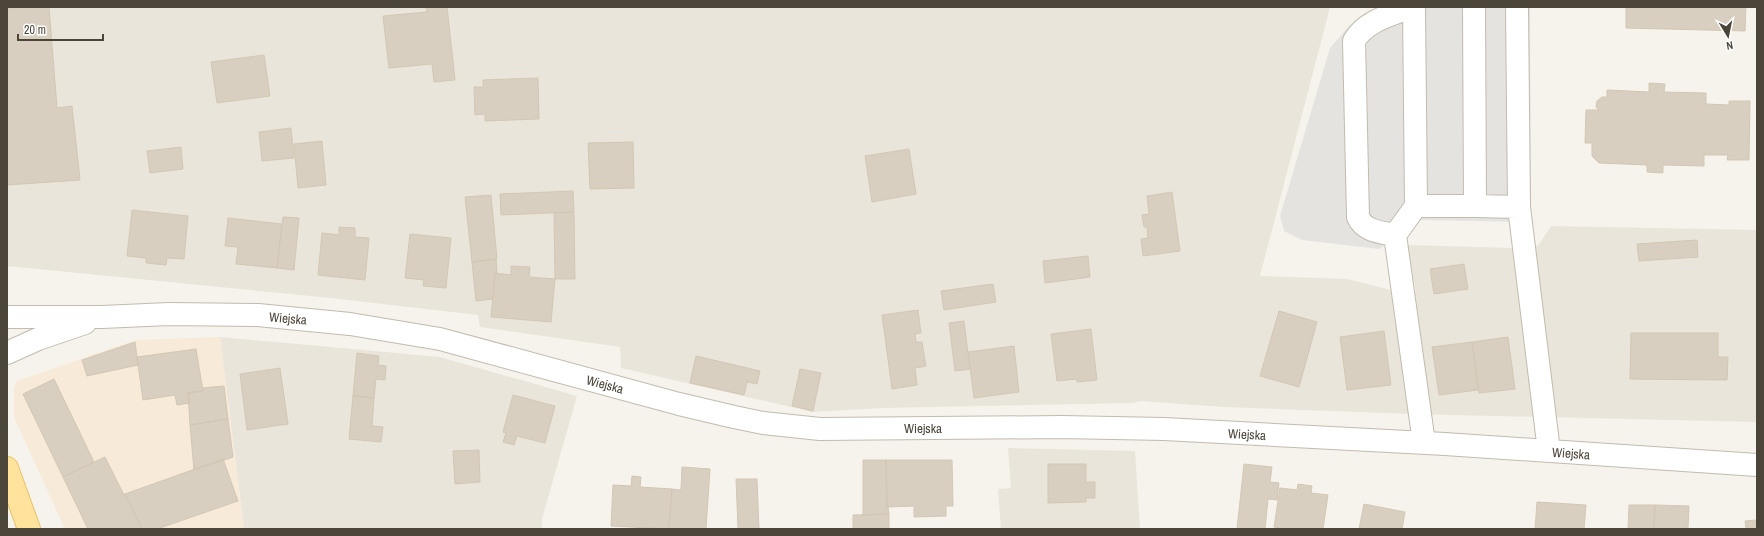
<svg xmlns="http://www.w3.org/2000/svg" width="1764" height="536" viewBox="0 0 1764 536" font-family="'Archivo Narrow',sans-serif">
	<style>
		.residential { fill: #eae5da }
		.commercial { fill: #f7ead8 }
		.parking { fill: #e5e3e0 }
		.building { fill: #d8cfc1; stroke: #d3c7b4 }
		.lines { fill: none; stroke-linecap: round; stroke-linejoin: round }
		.minor-casing { stroke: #c2bbae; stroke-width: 24 }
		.major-casing { stroke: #e6c16a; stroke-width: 24 }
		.minor { stroke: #fff; stroke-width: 22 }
		.major { stroke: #ffe39c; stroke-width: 22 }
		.labels { text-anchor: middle; stroke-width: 3; stroke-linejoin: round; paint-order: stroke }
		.street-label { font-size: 13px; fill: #4b4439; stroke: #fff }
	</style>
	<rect width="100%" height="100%" fill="#f6f3ec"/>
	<path class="residential" d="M7 7H1330L1260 276 1347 279 1398 292H1416L1407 245 1512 248 1538 246 1551 226 1757 230V422L1412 414 1224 407 1140 401 1133 403 882 408 813 412 621 368 620 347 480 327 478 315 331 298 7 266Z
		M220 337 440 357 577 396 542 519V529H244Z
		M1008 448 1135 451 1140 529H1001L998 489 1011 488Z"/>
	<path class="commercial" d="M220 337 244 529H65L14 417V387L17 381 136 340Z"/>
	<path class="parking" d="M1381 7H1530L1531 222 1421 220 1379 249 1302 240 1284 231 1280 216 1330 48 1349 26Z"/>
	<path class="building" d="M24 7H49L57 108 72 106 80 180 7 185V8Z
		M426 7H447L455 80 434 82 432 64 389 68 383 16 427 12Z
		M1626 7H1746L1745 31 1626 28Z
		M264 55 270 96 217 103 211 62Z
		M538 78 539 119 485 121V114L475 115 474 87H483V80Z
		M1649 83 1665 84 1664 92 1706 93V104L1729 105V101H1750L1749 160H1727L1728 155H1704V166L1663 165V173L1647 172V165L1599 163 1592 156V143H1585L1586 110H1599L1596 107 1597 101 1602 97H1607V90L1649 92Z
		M291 128 294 158 262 161 259 132Z
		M322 141 326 185 298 188 294 144Z
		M633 142 634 188 590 189 588 143Z
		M181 147 183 169 150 173 147 151Z
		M909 149 916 194 872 202 865 156Z
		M573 191 574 212 501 215 500 194Z
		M1172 192 1180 251 1143 256 1141 239 1148 238 1147 227H1144L1142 215 1149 214 1147 196Z
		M491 195 497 259 472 262 465 197Z
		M132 210 188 216 184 259 167 258 166 265 146 263V258L127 256Z
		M574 212 575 279H555L554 213Z
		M283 217 299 218 294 270 277 268Z
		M228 218 282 224 277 268 236 264 238 247 225 246Z
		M339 227 355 228V237L369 238 365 280 318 275 322 233 339 235Z
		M410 234 451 238 446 288 423 286 424 280 405 278Z
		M1697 240 1698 257 1639 261 1637 244Z
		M1088 256 1090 277 1045 283 1043 261Z
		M496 259 497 274 495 273 493 299 476 301 472 262Z
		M1464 264 1468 289 1434 294 1430 269Z
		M511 266 530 267 529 277 555 279 551 322 491 317 495 273 511 275Z
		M993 284 996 302 944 310 941 291Z
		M918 310 921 333 915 334 916 342H922L926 366 915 368 917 385 892 389 882 315Z
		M1279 311 1317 322 1299 387 1260 376Z
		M964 321 970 369 955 371 949 323Z
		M1091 329 1097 380 1077 382V379L1057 381 1051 334Z
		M1384 331 1391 385 1347 390 1340 337Z
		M1631 333H1718V357H1728L1727 380 1630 379Z
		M1508 337 1515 389 1479 393 1472 342Z
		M135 342 138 365 87 376 82 360Z
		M1472 342 1478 390 1439 395 1432 347Z
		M1014 346 1019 392 974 398 968 352Z
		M196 349 203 391 188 393 190 403 177 405 175 395 143 400 137 357Z
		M357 353 379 356 378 365 386 366 385 380 376 379 374 398 353 396Z
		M696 356 760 371 757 384 747 382 744 395 690 383Z
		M280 368 288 424 247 430 240 374Z
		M800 369 821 373 813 411 792 406Z
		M54 379 94 462 63 477 23 394Z
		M224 386 228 419 190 425 188 393 203 391 202 388Z
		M513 395 555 406 545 443 517 436 514 445 503 442 506 433 503 432Z
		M353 396 374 398 372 426 383 427 381 442 349 439Z
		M228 419 233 457 194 470 190 425Z
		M479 450 480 482 455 484 453 451Z
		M105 457 124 495 125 494 142 529H88L63 477Z
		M223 459 238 501 157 529H142L125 494Z
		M863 460H886L887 507H888L889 514 863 515Z
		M886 460H952L953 506H946V516L914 517V506L887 507Z
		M1048 464H1086V482H1095V498H1086V502L1048 503Z
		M1244 464 1272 467 1270 482 1279 483 1277 500 1268 499 1265 529H1237Z
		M682 467 710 469 706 529H669L672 489 681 490Z
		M632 476 641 477 640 487 672 489 669 529 611 526 613 485 631 486Z
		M736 479H757L759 529H738Z
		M1298 484 1312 486 1311 493 1328 495 1323 529H1289L1274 527 1280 488 1297 490Z
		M1537 502 1586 505 1584 529H1535Z
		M1364 504 1405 512 1402 529H1359Z
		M1629 505H1655L1654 529H1628Z
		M1655 505 1689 506 1688 529H1654Z
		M889 514V529H853V515Z
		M1757 520V529H1746L1745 521Z"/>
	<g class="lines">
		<defs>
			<path id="minor" d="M1414 7 1416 206
				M1474 7 1475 206 1519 207
				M1517 7 1519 207 1549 451
				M1395 235C1380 232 1364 231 1358 217L1354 41C1365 21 1391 15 1411 7
				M7 317H102L169 314 258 315 350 324 440 339 679 404 734 417 763 423 820 429 1062 427 1164 429 1445 444 1757 465
				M7 353 38 339 85 323
				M1424 443 1395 235 1416 206H1475"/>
			<path id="major" d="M7 468 29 529"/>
		</defs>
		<use href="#minor" class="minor-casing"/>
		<use href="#major" class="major-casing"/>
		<use href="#minor" class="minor"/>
		<use href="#major" class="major"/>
	</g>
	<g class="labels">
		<g class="street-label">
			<text transform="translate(288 318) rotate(5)" y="5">Wiejska</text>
			<text transform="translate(605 384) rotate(15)" y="5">Wiejska</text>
			<text x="923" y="433">Wiejska</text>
			<text transform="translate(1247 434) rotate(3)" y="5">Wiejska</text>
			<text transform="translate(1571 453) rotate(4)" y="5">Wiejska</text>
		</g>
	</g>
	<rect width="1764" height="536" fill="none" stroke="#4b4439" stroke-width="16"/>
	<g transform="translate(1728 36) rotate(170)" stroke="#ffffff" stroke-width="3" paint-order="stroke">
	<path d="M0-3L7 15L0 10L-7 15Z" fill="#4b4439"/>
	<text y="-6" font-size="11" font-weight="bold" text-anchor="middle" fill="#4b4439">N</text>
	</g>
	<path d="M18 34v6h85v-6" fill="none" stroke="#4b4439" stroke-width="2"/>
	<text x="24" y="34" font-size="12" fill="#4b4439" stroke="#ffffff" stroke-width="3" paint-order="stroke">20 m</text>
</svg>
